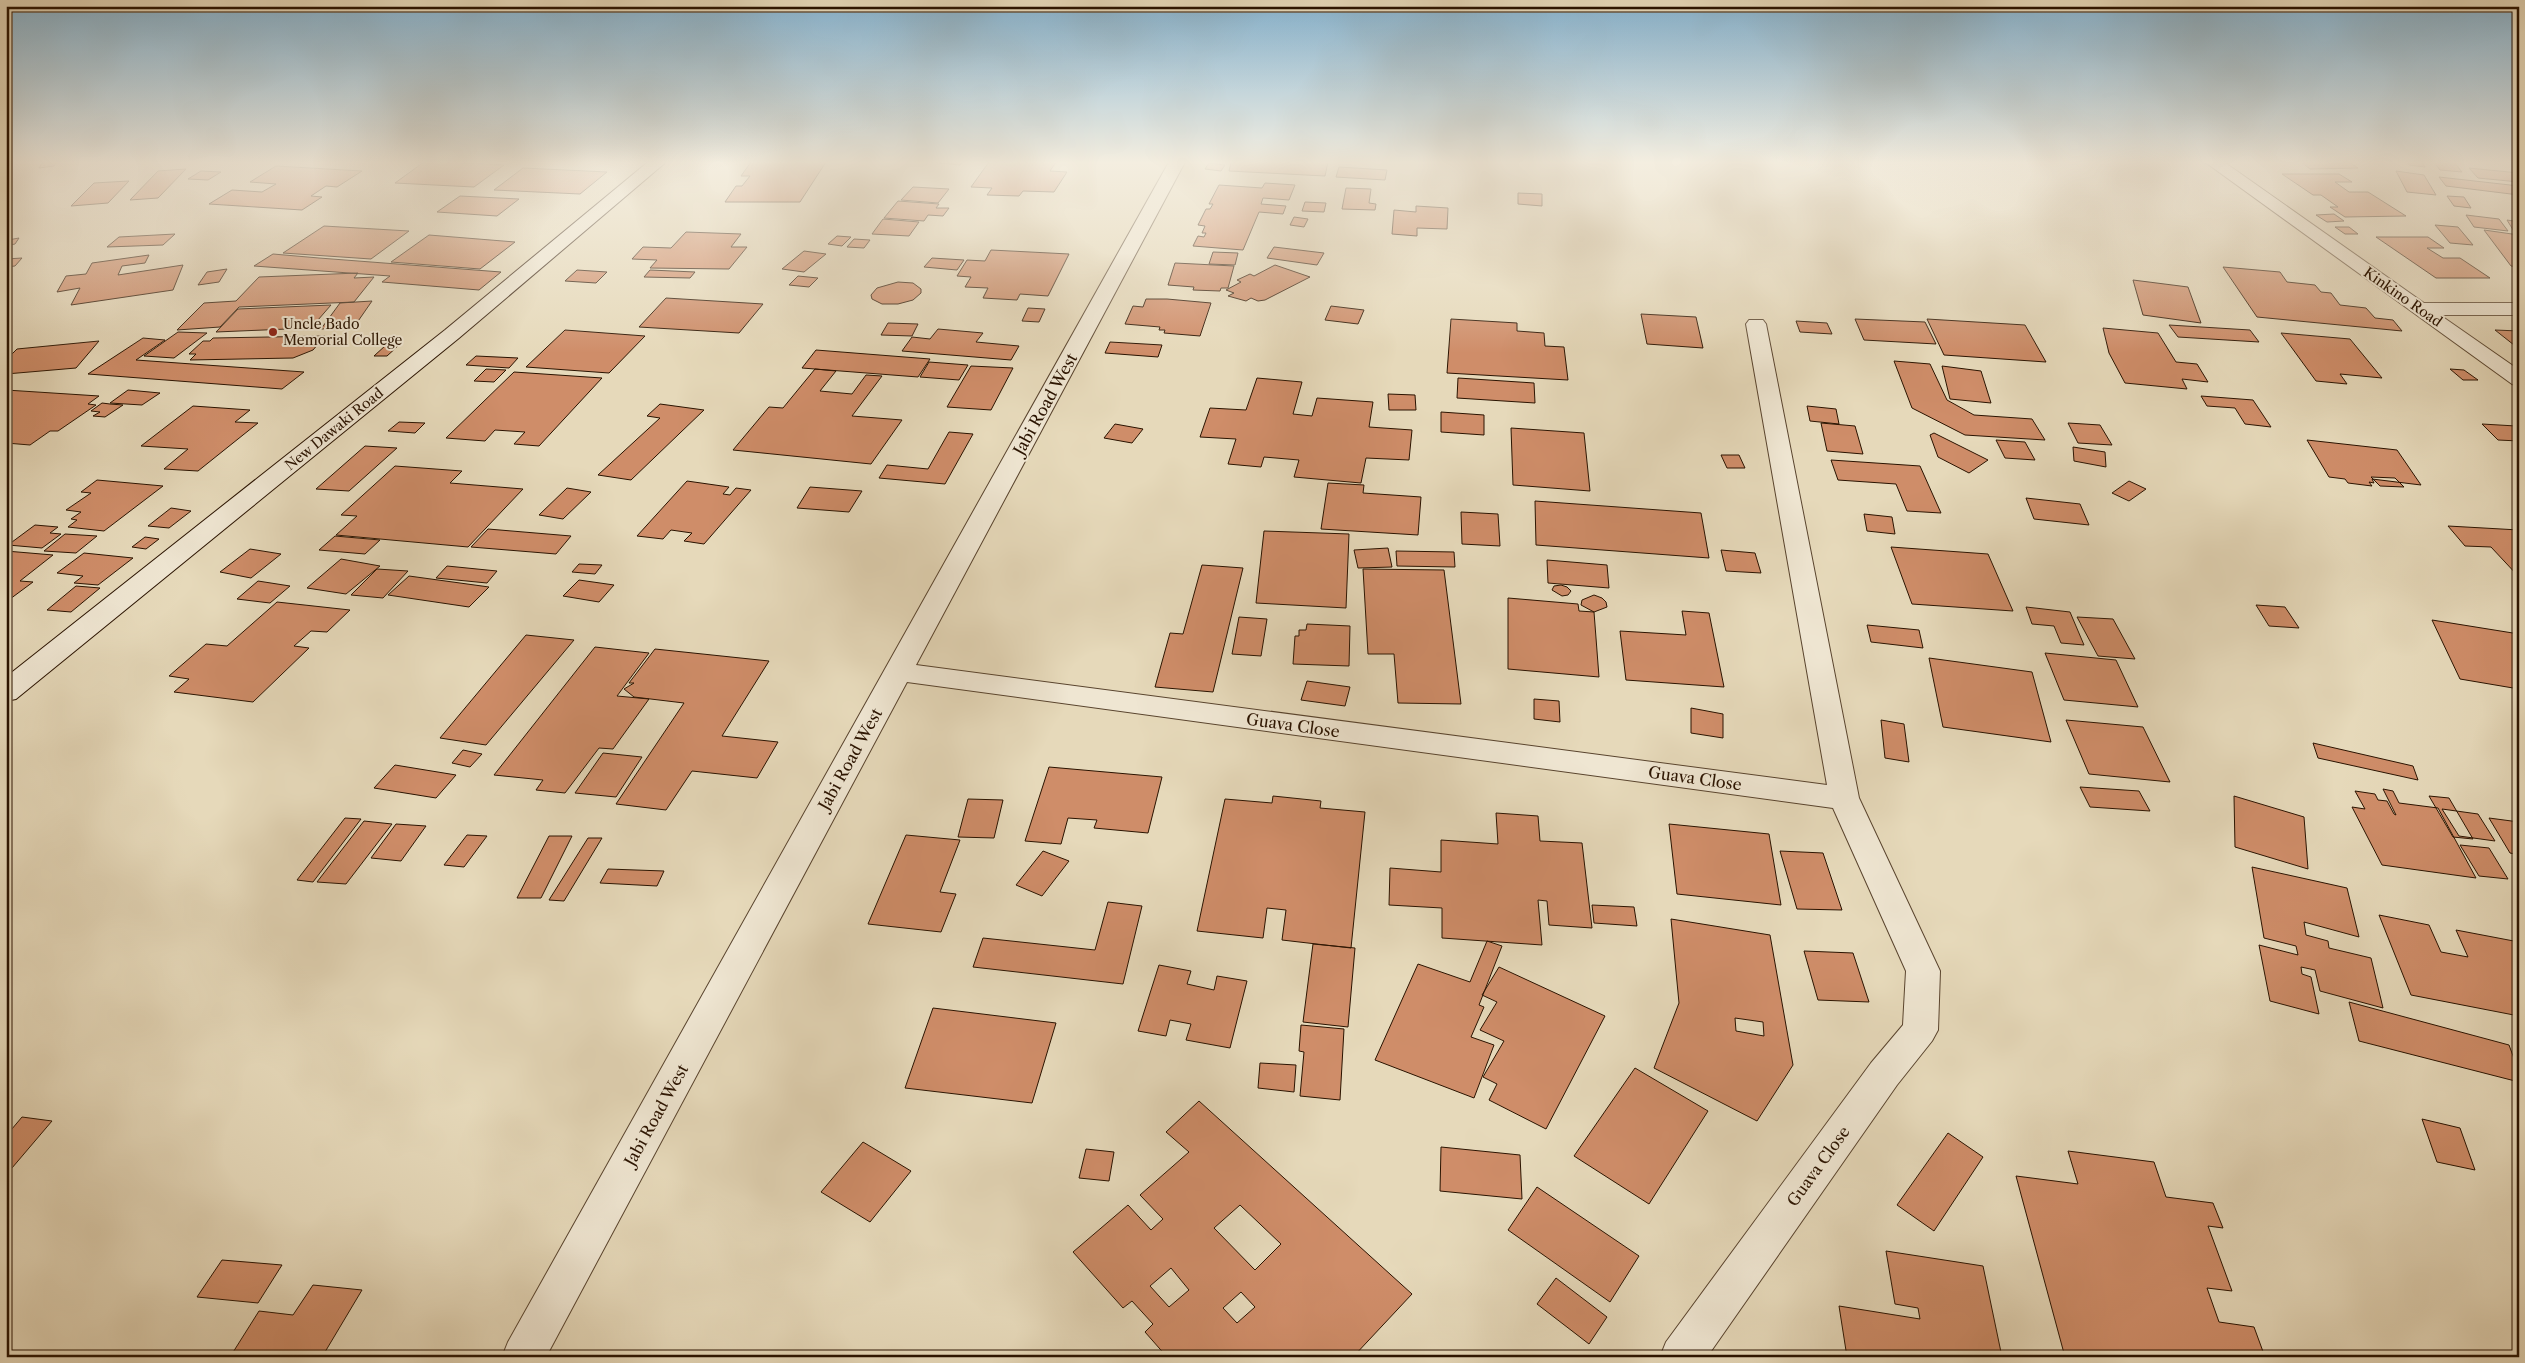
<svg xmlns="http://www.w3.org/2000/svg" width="2525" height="1363" viewBox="0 0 2525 1363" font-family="'Libre Caslon Text',serif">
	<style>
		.building { fill: #cf8d69; stroke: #2a1300; fill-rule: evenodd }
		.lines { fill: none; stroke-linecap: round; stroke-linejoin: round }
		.street-casing { stroke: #59442e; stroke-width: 2 }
		.secondary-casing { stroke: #2a1300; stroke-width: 2 }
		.street { fill: #efe6d2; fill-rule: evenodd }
		.secondary { fill: #efe6d2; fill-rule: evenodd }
		.poi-dot { fill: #8f2418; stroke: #efe6d2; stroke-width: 2 }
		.labels { text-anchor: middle; stroke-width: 4; stroke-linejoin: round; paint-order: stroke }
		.far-street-label { font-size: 14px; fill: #2a1300; stroke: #efe6d2 }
		.far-poi-label { font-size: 14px; fill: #2a1300; stroke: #efe6d2; text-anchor: start }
		.street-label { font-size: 16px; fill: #2a1300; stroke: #efe6d2 }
	</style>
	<rect width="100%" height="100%" fill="#e6d9ba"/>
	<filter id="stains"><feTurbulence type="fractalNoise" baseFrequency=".004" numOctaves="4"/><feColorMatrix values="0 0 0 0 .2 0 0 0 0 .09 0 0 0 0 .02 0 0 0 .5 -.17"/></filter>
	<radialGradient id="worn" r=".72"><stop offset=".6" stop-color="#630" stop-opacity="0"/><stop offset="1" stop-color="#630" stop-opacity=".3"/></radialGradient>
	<path class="building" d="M57 162 54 166 39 168 42 163Z
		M424 162H446L504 165 474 187 395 183Z
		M751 162H826L800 202H725L736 186H742L750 176H741Z
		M930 162H962L960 165Z
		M989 162H1056L1050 171 1067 172 1054 192 1023 191 1019 196 987 195 992 188 971 187Z
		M1231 162H1328L1325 176 1229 171Z
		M2301 162H2349L2358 168 2310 169Z
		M2407 162H2422L2425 167 2409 165Z
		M2434 162H2454L2462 172 2440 170Z
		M1209 163 1225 165 1221 171 1205 169Z
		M276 166 362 171 337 187 326 186 311 196 322 197 302 210 209 204 232 190 262 192 276 184 250 182Z
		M1339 167 1387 170 1385 180 1336 177Z
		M523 168 607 172 580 194 494 190Z
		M2469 168 2519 173V182L2478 178Z
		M186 169 158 198 130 200 158 171Z
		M201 171 221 172 208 180 188 179Z
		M2396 171 2424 175 2436 195 2407 192Z
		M2282 174H2339L2352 182H2335L2349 192H2368L2406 216 2345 217 2330 207H2338L2321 195H2313Z
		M2439 177 2519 186V195L2446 186Z
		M129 181 108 203 71 206 94 183Z
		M1265 183 1295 185 1289 200 1263 198 1261 204 1286 206 1283 214 1259 212 1243 250 1193 246 1198 236 1204 237 1206 233H1202L1205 226 1198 225 1206 209H1210L1213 204H1209L1219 185 1262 188Z
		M913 187 949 189 938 203 901 200Z
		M1346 188 1371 189 1369 203 1376 204 1375 210 1342 209Z
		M1518 193 1542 194V206L1518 204Z
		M460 196 519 199 497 216 437 212Z
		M2447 196 2464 197 2471 208 2454 206Z
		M898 201 939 204 936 208H949L943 216 928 215 924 221 884 218Z
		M1305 202 1326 203 1324 212 1302 211Z
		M1416 206 1448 208 1447 229 1417 228V236L1392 234 1394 210 1416 212Z
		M2334 214 2344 221 2327 222 2316 215Z
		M2466 215 2499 219 2508 231 2474 227Z
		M1294 217 1308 219 1304 227 1290 225Z
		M883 219 919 222 909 236 872 234Z
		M2507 220 2519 222V233H2515Z
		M2435 225 2458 227 2473 245 2450 243Z
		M324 226 409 231 371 259 283 253Z
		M2335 227H2349L2358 234H2345Z
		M2484 230 2519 235V267L2511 266Z
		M686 232 741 234 731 247H747L729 269 650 268 657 260 632 259 643 247 671 248Z
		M175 234 163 245 107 247 119 237Z
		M429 235 515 242 480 269 391 262Z
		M837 236 851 237 842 246 828 244Z
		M2376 237H2428L2444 248H2427L2443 258H2460L2490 278H2436Z
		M19 238 15 244 6 246 8 240Z
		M854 239 870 240 864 248 847 247Z
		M1274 247 1324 253 1317 265 1267 258Z
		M991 250 1069 254 1048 296 1020 294 1017 300 983 298 988 288 965 287 971 277 957 276 967 260 985 261Z
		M804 251 826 254 804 272 782 269Z
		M1213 252 1238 253 1235 265 1209 264Z
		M273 254 319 258 501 272 479 290 382 282 390 276 254 266Z
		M149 255 145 263 122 266 118 275 183 265 173 290 71 305 80 288 57 292 66 276 86 274 92 263Z
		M22 258 15 266 6 267V259Z
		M932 258 964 260 957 270 924 267Z
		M1175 263 1234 266 1228 288H1221L1220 291 1193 290 1194 287 1168 285Z
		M1275 265 1310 277 1265 300 1258 301 1251 298 1246 301 1228 296 1234 293 1226 290 1241 282 1237 280 1250 274 1254 276Z
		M2223 267 2280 272 2287 282 2315 285 2321 292 2331 293 2340 305 2366 308 2375 318 2393 320 2402 331 2257 317Z
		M227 269 219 282 198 285 207 272Z
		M577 270 607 272 596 283 565 281Z
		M650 270 695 272 690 278 644 277Z
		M358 273 354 278 374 277 354 302 239 307 220 327 177 330 204 303 236 301 259 277Z
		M798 276 818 278 809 287 789 285Z
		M2133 280 2188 287 2201 323 2143 315Z
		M898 282 913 283 921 289V293L913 300 898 304H882L872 299 871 295 877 288Z
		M666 298 763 304 739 333 639 327Z
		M1146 299H1167L1211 303 1200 336 1164 333 1165 330H1159L1160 327 1125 324 1133 306 1143 307Z
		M372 301 354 327 321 329 340 303Z
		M331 305 311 328 216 332 238 309Z
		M1331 306 1364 310 1358 324 1325 320Z
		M1028 308 1045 309 1039 322 1022 321Z
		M1641 314 1696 317 1703 348 1647 344Z
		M1451 319 1517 323V331L1544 333 1545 346 1564 347 1568 380 1447 373Z
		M1855 319 1925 322 1936 344 1864 340Z
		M1927 319 2025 325 2046 362 1944 355Z
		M1796 321 1827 323 1832 334 1800 332Z
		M888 323 918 324 912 336 881 335Z
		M2169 325 2250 330 2259 342 2178 337Z
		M2103 328 2158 333 2176 362 2197 364 2208 382 2182 379 2187 389 2125 383 2109 353Z
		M938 329 983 333 976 342 1019 346 1011 360 902 351 912 337 930 339Z
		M565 330 645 336 609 373 526 367Z
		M2495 330 2519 331V345H2514Z
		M178 332 207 333 174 358 144 356Z
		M2281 333 2350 339 2382 378 2340 374 2347 384 2316 381Z
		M325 336 313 350 293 358 190 360 196 354H189L203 341H210L213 338Z
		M143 338 165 340 136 360 304 372 282 389 88 374Z
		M99 341 76 368 6 374V360L17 349Z
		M1110 342 1162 345 1158 357 1105 353Z
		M386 345 398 346 387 356H374Z
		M816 350 930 359 918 377 802 368Z
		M476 356 518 358 509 368 466 365Z
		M1894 361 1930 364 1947 400 1974 415 2032 419 2045 440 1965 435 1912 408Z
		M929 362 968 365 959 380 920 377Z
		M971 366 1013 368 991 410 947 407Z
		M1942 366 1981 371 1991 403 1950 399Z
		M486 369 506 370 494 382 474 381Z
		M815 369 836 371 820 391 852 394 866 375 882 376 852 416 902 420 871 464 733 450 769 407 783 408Z
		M2450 369 2464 370 2478 380H2463Z
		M514 372 602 378 539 446 514 444 525 432 495 430 485 441 446 438Z
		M1257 378 1302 382 1293 414 1312 416 1317 398 1373 402 1369 427 1412 430 1409 460 1366 458 1361 483 1294 477 1299 460 1264 457 1261 467 1228 464 1236 439 1200 437 1210 408 1246 410Z
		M1458 378 1534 383 1535 403 1457 398Z
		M6 390 99 396 88 404 96 405 58 431H50L30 445 6 443Z
		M128 390 160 393 142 405 110 403Z
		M1388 394 1415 395 1416 410H1389Z
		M2201 396 2253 400 2271 427 2245 424 2235 408 2207 406Z
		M102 403 110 404 123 405 105 417 93 416 100 412 91 411Z
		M660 404 704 410 631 480 598 475 660 418 647 416Z
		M193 406 250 410 235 422 258 423 198 471 164 469 188 449 141 446Z
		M1807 406 1836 409 1839 424 1810 421Z
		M1441 412 1484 415V435L1441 432Z
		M399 422 425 423 415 433 388 431Z
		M1821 423 1855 426 1863 454 1827 451Z
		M2068 423 2100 425 2112 445 2078 443Z
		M1115 424 1143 429 1132 443 1104 438Z
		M2482 424 2516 426 2519 429V441L2498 440Z
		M1511 428 1584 433 1590 491 1513 485Z
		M949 432 973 434 945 484 879 478 887 465 928 469Z
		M1934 433 1988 460 1969 473 1938 457 1930 435Z
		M1996 440 2025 442 2035 460 2005 458Z
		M2307 440 2397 450 2421 485 2372 479 2374 483 2369 482 2372 486 2348 483 2345 479 2329 477Z
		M365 446 397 448 349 491 316 489Z
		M2073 447 2105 452 2106 467 2074 461Z
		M1721 455H1739L1745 468H1727Z
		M1831 460 1920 466 1941 513 1907 511 1896 484 1838 480Z
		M395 466 462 471 450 483 523 489 468 547 336 535 357 516 341 515Z
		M2371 477 2395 478 2404 487 2380 486Z
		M97 480 163 486 104 531 68 527 77 520 71 519 81 512 66 510 91 493 81 492Z
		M687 481 729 487 723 494 730 495 736 488 751 490 704 544 684 541 692 533 671 530 663 539 637 536Z
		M2129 481 2146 489 2129 501 2112 493Z
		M1328 483 1364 485 1363 493 1421 497 1418 535 1321 529Z
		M810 487 862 491 849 512 797 508Z
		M567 488 591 492 563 519 539 515Z
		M2026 498 2080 504 2089 525 2034 519Z
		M1535 501 1701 513 1709 558 1536 545Z
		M171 508 191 511 169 528 148 526Z
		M1461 512 1498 514 1500 546 1462 544Z
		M1864 514 1892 517 1895 534 1867 531Z
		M35 525 58 527 50 533 61 534 42 548 8 545Z
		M2448 526 2519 530V577L2491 547 2465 546Z
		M488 529 571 536 556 554 471 547Z
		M1264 531 1349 534 1346 608 1256 603Z
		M65 534 97 536 76 553 44 551Z
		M335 536 380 540 365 554 319 550Z
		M145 537 159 539 146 549 132 547Z
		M1891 547 1988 554 2013 611 1912 604Z
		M1388 548 1392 567 1358 568 1354 550Z
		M250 549 281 554 251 578 220 572Z
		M1721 550 1755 553 1761 573 1726 571Z
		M6 551 53 555 20 581 33 582 6 602Z
		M1396 551 1454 552 1455 567 1397 566Z
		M84 553 133 558 98 585 74 583 83 576 57 573Z
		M341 559 380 566 346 594 307 588Z
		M1547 560 1607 565 1609 588 1548 583Z
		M579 564 602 565 595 574 572 572Z
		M1202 565 1243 568 1213 692 1155 687 1170 633 1183 634Z
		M447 566 497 571 487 583 436 578Z
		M377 569 408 571 383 598 351 595Z
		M1363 569 1444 570 1461 704 1398 703 1394 654H1368Z
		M409 576 489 587 469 607 388 595Z
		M579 580 614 585 599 602 563 596Z
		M258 581 290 586 270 603 237 599Z
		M1561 585 1567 587 1571 591 1568 595 1562 596 1552 590 1554 586Z
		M76 586 100 588 71 612 47 610Z
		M1594 595 1602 598 1606 602 1607 607 1594 612 1581 605 1582 600Z
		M1508 598 1578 604 1579 611 1594 612 1599 677 1508 669Z
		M277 602 350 610 327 632 311 631 294 646 309 648 253 702 174 692 189 679 169 676 206 644 227 646Z
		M2256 605 2285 607 2299 628 2269 626Z
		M2026 607 2070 612 2084 645 2061 643 2054 626 2032 624Z
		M1682 611 1709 613 1724 687 1626 680 1620 631 1686 635Z
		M1239 617 1267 619 1261 656 1232 654Z
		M2077 617 2113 619 2135 659 2098 656Z
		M2432 620 2519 634V689L2460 679Z
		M1307 624 1350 626 1349 666 1293 664 1295 636H1299V630H1306Z
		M1867 625 1919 630 1923 648 1871 642Z
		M526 635 574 640 486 745 440 738Z
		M595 647 649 653 617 696 649 699 613 749 599 748 565 793 536 790 543 780 494 775Z
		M655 649 769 661 722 736 778 742 757 778 692 771 666 810 616 804 684 703 634 697 624 689 634 683H629Z
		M2045 653 2116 660 2138 707 2064 700Z
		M1929 658 2032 672 2051 742 1943 727Z
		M1307 681 1350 687 1345 706 1301 700Z
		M1534 699 1559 701 1560 722 1534 719Z
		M1691 708 1723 714V738L1691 733Z
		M1881 720 1904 724 1909 762 1885 758Z
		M2066 720 2143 727 2170 782 2089 774Z
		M2313 743 2413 766 2418 780 2318 758Z
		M463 750 482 754 470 767 452 763Z
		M603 753 642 757 616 797 575 793Z
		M395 765 456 775 436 798 374 788Z
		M1049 767 1162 777 1148 833 1094 828 1097 820 1068 818 1061 844 1025 841Z
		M2080 787 2139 791 2150 811 2090 807Z
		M2383 789 2393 791 2399 803 2438 808 2476 878 2382 865 2352 807 2365 809 2355 791 2375 794 2378 800 2387 801 2394 814 2396 815Z
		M1273 796 1321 801 1320 808 1365 812 1351 948 1282 940 1286 910 1267 908 1263 938 1197 931 1225 799 1272 803Z
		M2234 796 2304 817 2308 869 2235 847Z
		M2429 796 2449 798 2473 839 2453 837Z
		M968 799 1003 800 994 838 958 837Z
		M2442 809 2478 814 2495 841 2459 836Z
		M1496 813 1538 816 1540 841 1582 843 1592 928 1549 925 1547 901 1538 900 1542 945 1442 938V908L1389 905 1390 868 1441 872V840L1498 844Z
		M345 818 361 819 313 882 297 880Z
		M2489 818 2519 822V855L2510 853Z
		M364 821 392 824 346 884 317 882Z
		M396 824 426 826 401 861 371 858Z
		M1669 824 1769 834 1781 905 1677 894Z
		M467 835 487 836 464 867 444 865Z
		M906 835 960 840 940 892 956 894 941 932 868 924Z
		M549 836H572L541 898H517Z
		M588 838H602L564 901 549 900Z
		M2460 845 2489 848 2508 879 2479 876Z
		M1043 851 1069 861 1042 896 1016 885Z
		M1780 851 1823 853 1842 910 1797 909Z
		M2252 867 2347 888 2359 937 2304 922 2306 935 2328 941 2329 948 2371 958 2383 1008 2320 991 2315 970 2301 967 2302 974 2311 977 2319 1014 2270 1001 2259 945 2298 955 2296 946 2264 938Z
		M608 869 664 871 657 886 600 883Z
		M1108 902 1142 906 1123 984 973 967 983 938 1095 950Z
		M1592 905 1634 907 1637 926 1594 923Z
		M2379 915 2429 925 2441 952 2468 957 2456 930 2519 942V1016L2411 995Z
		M1671 919 1770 935 1793 1065 1757 1121 1654 1068 1679 1003ZM1735 1018 1763 1022 1764 1036 1736 1031Z
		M1487 941 1502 946 1479 1005 1484 1007 1471 1037 1494 1045 1474 1098 1375 1060 1418 964 1470 982Z
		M1313 944 1355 948 1348 1027 1303 1022Z
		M1804 951 1853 953 1869 1002 1818 1000Z
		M1159 965 1191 971 1187 984 1214 990 1217 976 1247 981 1230 1048 1186 1040 1191 1024 1170 1020 1166 1036 1138 1031Z
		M1499 967 1605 1016 1546 1129 1489 1100 1497 1084 1483 1077 1504 1041 1480 1030 1497 1002 1482 995Z
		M2349 1002 2509 1045 2519 1072V1082L2359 1041Z
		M933 1008 1056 1023 1032 1103 905 1088Z
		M1301 1025 1344 1029 1340 1100 1300 1096 1304 1052 1299 1051Z
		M1260 1063 1296 1065 1294 1092 1258 1088Z
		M1635 1068 1708 1111 1649 1204 1574 1156Z
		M1199 1101 1412 1294 1353 1357H1167L1145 1332 1153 1324 1132 1301 1123 1308 1073 1252 1128 1205 1151 1230 1163 1219 1140 1195 1189 1152 1166 1132ZM1240 1205 1281 1244 1255 1270 1214 1228ZM1171 1268 1189 1290 1169 1307 1150 1286ZM1241 1292 1255 1307 1237 1323 1223 1308Z
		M22 1117 52 1121 6 1175V1136Z
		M2422 1119 2460 1128 2475 1170 2437 1162Z
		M1948 1133 1983 1157 1934 1231 1897 1205Z
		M863 1142 911 1171 870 1222 821 1192Z
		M1441 1147 1520 1155 1522 1199 1440 1191Z
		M1086 1149 1114 1152 1109 1181 1079 1178Z
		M2068 1151 2154 1162 2166 1197 2213 1203 2223 1228 2208 1226 2232 1291 2207 1288 2219 1322 2254 1327 2265 1357H2065L2016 1176 2078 1184Z
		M1537 1187 1639 1256 1610 1302 1508 1230Z
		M1886 1251 1983 1266 2002 1357H1847L1839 1306 1920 1319 1918 1308 1895 1304Z
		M222 1260 282 1265 258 1303 197 1297Z
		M1556 1278 1607 1317 1589 1344 1537 1304Z
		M313 1285 362 1290 322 1357H230L259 1311 293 1315Z"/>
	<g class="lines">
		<defs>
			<path id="street" d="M1169 162H1185L916 665 1827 785 1746 324 1749 320H1763L1766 324 1859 798 1940 971 1938 1030 1932 1041 1897 1085 1707 1357H1660L1666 1342 1871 1063 1903 1025 1906 971 1833 808 907 682 546 1357H502L508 1342Z
				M2205 162H2224L2424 303H2519V315H2440L2519 370V386L2512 384Z"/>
			<path id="secondary" d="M648 162H666L459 338 16 699 6 701V677L445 330Z"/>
		</defs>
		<use href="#street" class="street-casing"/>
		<use href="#secondary" class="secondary-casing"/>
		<use href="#street" class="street"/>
		<use href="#secondary" class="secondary"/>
	</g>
	<linearGradient id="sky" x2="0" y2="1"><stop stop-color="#87b6d4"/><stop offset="0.46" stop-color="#f4eee0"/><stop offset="1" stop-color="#f4eee0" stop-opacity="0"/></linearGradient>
	<rect width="2525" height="353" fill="url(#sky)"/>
	<circle class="poi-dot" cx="273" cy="332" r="5"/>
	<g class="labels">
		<g class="far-street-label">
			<text transform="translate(2403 297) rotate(35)" y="5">Kinkino Road</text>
			<text transform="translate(334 429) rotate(-39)" y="5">New Dawaki Road</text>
		</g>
		<g class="far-poi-label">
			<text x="283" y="329">Uncle Bado<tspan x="283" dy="16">Memorial College</tspan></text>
		</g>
		<g class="street-label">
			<text transform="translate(1045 404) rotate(-61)" y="6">Jabi Road West</text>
			<text transform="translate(1293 725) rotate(8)" y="6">Guava Close</text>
			<text transform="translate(850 759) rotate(-61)" y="6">Jabi Road West</text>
			<text transform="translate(1695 778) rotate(8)" y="6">Guava Close</text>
			<text transform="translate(656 1115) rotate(-61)" y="6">Jabi Road West</text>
			<text transform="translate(1818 1166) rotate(-54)" y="6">Guava Close</text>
		</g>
	</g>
	<rect width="2525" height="1363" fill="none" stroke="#e6d9ba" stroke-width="25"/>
	<rect x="8" y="8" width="2510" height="1348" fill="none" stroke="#2a1300" stroke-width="2.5"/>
	<rect x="12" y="12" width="2500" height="1338" fill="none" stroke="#2a1300"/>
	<rect width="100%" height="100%" filter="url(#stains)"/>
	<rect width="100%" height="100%" fill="url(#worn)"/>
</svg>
